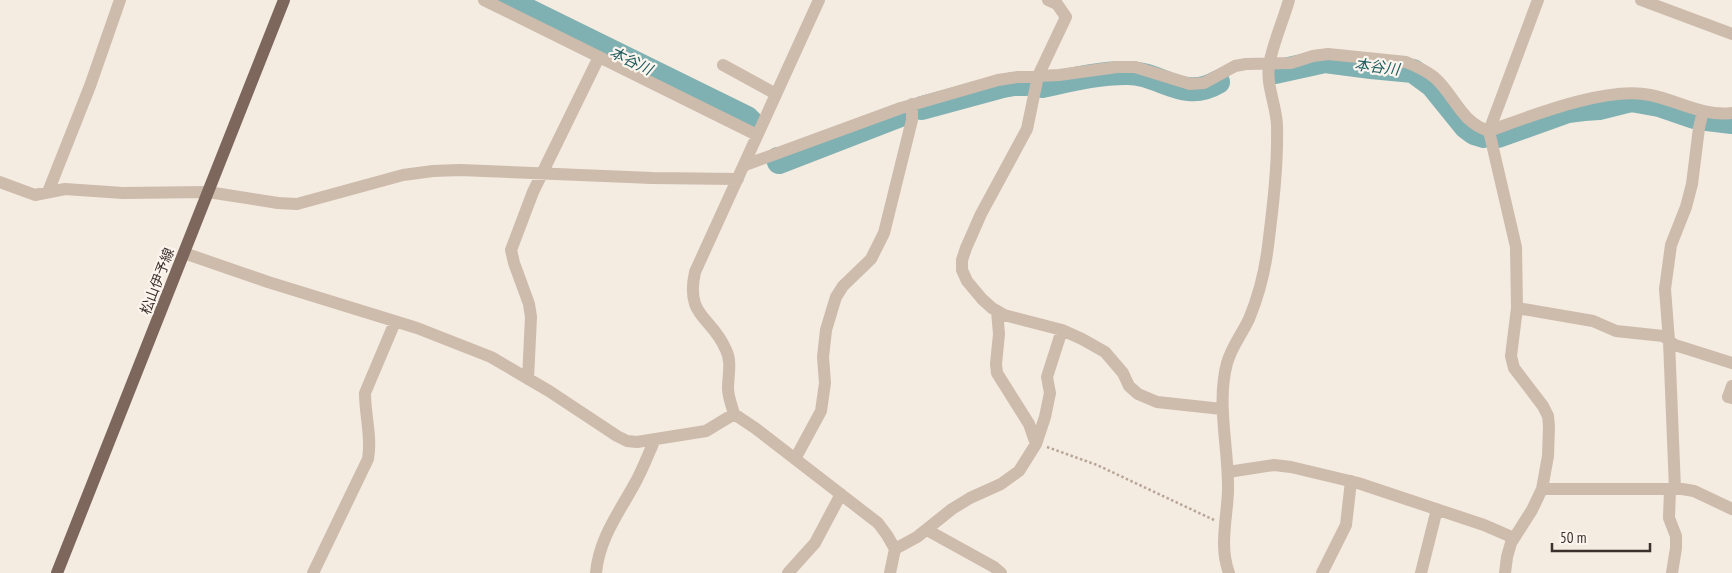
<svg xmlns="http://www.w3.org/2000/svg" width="1732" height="573" viewBox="0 0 1732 573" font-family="'PT Sans Narrow','Noto Sans JP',sans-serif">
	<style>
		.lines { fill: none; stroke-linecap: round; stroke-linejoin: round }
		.river { stroke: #7fb0b2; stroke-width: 24 }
		.path { stroke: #b9a596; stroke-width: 2.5; stroke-dasharray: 2.5 2.5; stroke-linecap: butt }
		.minor { stroke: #cdbbac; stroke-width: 12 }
		.major { stroke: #7d675c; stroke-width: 12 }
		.labels { text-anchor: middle; stroke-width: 4.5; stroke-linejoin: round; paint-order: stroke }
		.street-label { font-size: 14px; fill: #3b302b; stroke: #fbf5ee }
		.water-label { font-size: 15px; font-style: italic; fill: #1f5a5e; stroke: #fbf5ee }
	</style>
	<rect width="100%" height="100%" fill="#f4ebe1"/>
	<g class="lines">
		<path class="river" d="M507 0 747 118 753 124
			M1275 72 1325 61 1371 67 1413 71 1432 85 1466 127 1474 133 1484 136
			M1042 86C1070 80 1097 73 1126 73 1160 72 1183 103 1218 82
			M922 108 1003 86 1014 84H1026
			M1707 119 1732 122
			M1498 136 1568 111 1584 109 1599 108 1631 100 1659 105 1694 117
			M778 159 779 162 903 114"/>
		<path class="path" d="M1047 447 1097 465 1214 520"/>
		<path class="minor" d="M484 0 757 135
			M819 0 695 272C685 318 712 316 726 350 732 362 728 376 728 388 728 397 732 406 734 414L755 428 878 523 887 535 895 549 890 573
			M1048 0 1057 4 1066 17 1038 76 1027 129 981 214 966 248 962 260V270L967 281 982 299 992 308 1004 315 1062 330 1082 339 1105 352 1123 373 1129 386 1138 394 1157 402 1222 409
			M1641 0 1732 34
			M723 65 776 94
			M745 165 901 108 998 80 1018 77 1059 75 1117 67H1135L1190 84 1204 83 1235 66 1246 64 1291 63 1313 56 1328 54 1406 62C1416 66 1425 70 1434 77 1455 95 1460 122 1489 131 1531 116 1606 86 1650 95 1677 100 1703 117 1732 113
			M0 182 35 195 65 189 123 193 208 192 278 203 297 204 403 175 433 171 460 170 652 178 738 179
			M48 192 90 86 120 0
			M184 253 268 282 417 328 491 357 549 391 617 436 627 441 637 442 706 431 734 414
			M1517 308 1593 321 1616 331 1663 336 1675 345 1732 363
			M997 311 999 334 996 364 997 373 1029 424 1036 444
			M528 379 531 317 529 304 514 263 511 250 533 192 599 57
			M1732 386 1728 397 1732 398
			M795 459 821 411 825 383 823 357 826 330 832 310 836 297 843 286 871 259 884 233 912 120V104
			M1228 472 1274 465 1291 467 1358 483 1484 525 1514 538
			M1542 489H1682L1694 491 1732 509
			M1670 489 1669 518 1676 536V548L1672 573
			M1675 489 1669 341 1665 289 1671 245 1686 207 1692 184 1699 128 1703 111
			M927 530 994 567 1001 573
			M895 549 917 537 952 509 970 498 1001 484 1019 471 1036 444 1045 417 1050 393 1047 377 1062 330
			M313 573 368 459C372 437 365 416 365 393L395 322
			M596 573C599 539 618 514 634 485 642 471 648 455 655 439
			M788 573 815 543 841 494
			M1229 573C1219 546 1227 519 1228 491 1229 448 1216 405 1227 363 1232 346 1242 334 1249 319 1259 295 1265 271 1268 246 1273 206 1278 165 1277 125 1276 105 1266 85 1269 65 1273 43 1283 21 1289 0
			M1322 573 1346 525 1351 481
			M1421 573 1437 509
			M1505 573 1507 557 1511 543 1532 510 1542 489 1548 456 1549 426 1548 416 1543 406 1514 368 1511 356 1517 308 1516 247 1489 131 1538 0"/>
		<path class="major" d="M57 573 284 0"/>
	</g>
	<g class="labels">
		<g class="street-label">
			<text transform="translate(157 281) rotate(-69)" y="5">松山伊予線</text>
		</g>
		<g class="water-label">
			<text transform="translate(631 61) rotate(26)" y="5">本谷川</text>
			<text transform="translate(1377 67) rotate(7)" y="5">本谷川</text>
		</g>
	</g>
	<path d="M1552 543v8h98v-8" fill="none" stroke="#3b302b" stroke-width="2.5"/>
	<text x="1560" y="543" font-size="15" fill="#3b302b" stroke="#fbf5ee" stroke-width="4" paint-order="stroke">50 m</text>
</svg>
